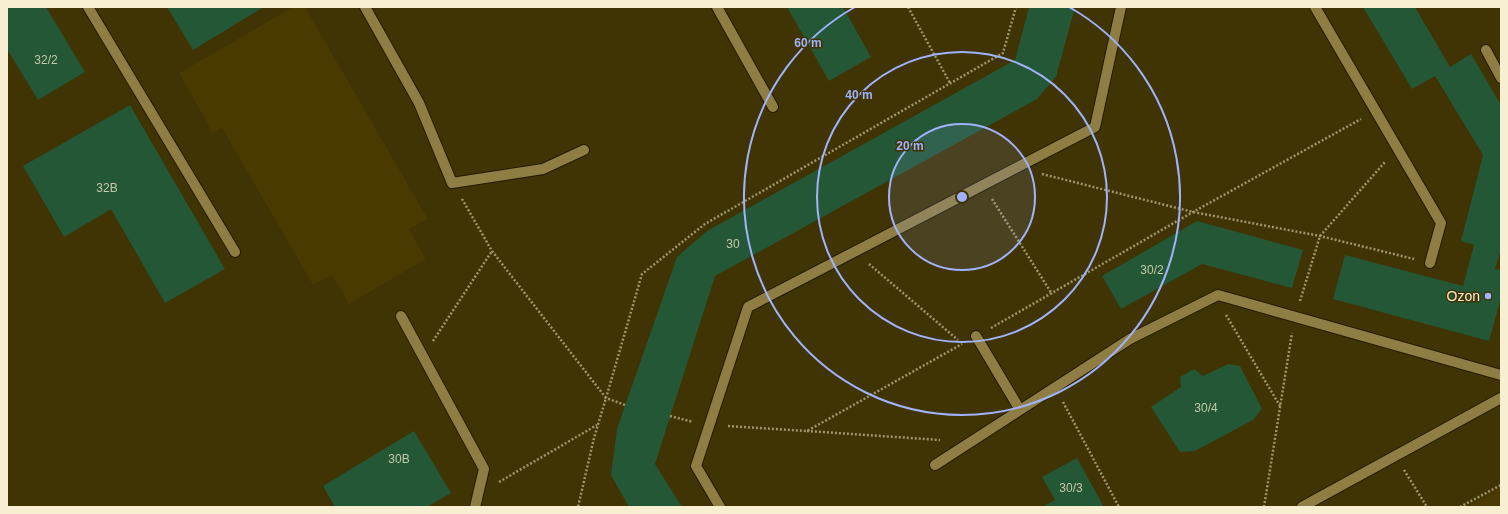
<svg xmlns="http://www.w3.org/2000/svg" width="1508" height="514" viewBox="0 0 1508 514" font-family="Arial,sans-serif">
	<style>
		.built { fill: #493a01 }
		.building { fill: #235735 }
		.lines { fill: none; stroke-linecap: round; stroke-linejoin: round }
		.minor-casing { stroke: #241b00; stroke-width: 12 }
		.path { stroke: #9f956f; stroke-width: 2.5; stroke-dasharray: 2 2; stroke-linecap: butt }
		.minor { stroke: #8f7e44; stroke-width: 10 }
		.ring { fill: none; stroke: #a0b3fd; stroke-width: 2 }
		.poi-dot { fill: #a0b3fd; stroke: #403304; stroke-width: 1.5 }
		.labels { text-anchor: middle; stroke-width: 3; stroke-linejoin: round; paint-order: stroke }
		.number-label { font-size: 12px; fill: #c3c9ab }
		.poi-label { font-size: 14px; fill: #f8efd2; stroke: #403304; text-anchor: end }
		.centre { fill: #a0b3fd; stroke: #403304; stroke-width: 2 }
		.ring-label { font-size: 12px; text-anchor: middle; font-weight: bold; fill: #a0b3fd; stroke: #403304; stroke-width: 3; stroke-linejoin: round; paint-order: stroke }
	</style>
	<rect width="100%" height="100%" fill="#403304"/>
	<path class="built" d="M293 7H305L428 219 409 229 426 259 349 304 332 275 313 285 222 128 213 133 179 73Z
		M1501 487V507H1466Z"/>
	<path class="building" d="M7 7H46L85 72 38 100 7 49Z
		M167 7H264L193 50Z
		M787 7H843L871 57 829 81Z
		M1029 7H1075L1056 77 1037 99 715 276 655 464 682 507H629L611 475 617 429 677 257 707 231 1015 60Z
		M1363 7H1415L1450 67 1471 54 1501 105V249L1495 269 1501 270V298L1489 341 1333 299 1345 255 1463 286 1474 245 1461 241 1483 155 1435 76 1412 89Z
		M130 105 225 269 165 303 111 209 64 237 23 166Z
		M1197 221 1303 250 1292 288 1202 264 1121 309 1102 276Z
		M1228 364 1240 366 1262 409 1253 420 1195 451 1180 452 1151 407 1181 387 1180 377 1194 369 1203 376Z
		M414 431 451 493 427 507H335L323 486Z
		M1077 458 1104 507H1042L1055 500 1042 477Z"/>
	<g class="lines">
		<defs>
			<path id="minor" d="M88 7 235 252
				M365 7 419 103 452 183 543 169 584 150
				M717 7 773 107
				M1315 7 1441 223 1430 263
				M1486 50 1501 78
				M401 316 484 469 475 507
				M976 336 1020 410
				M935 465 1130 339 1218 295 1501 375
				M720 507 696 466 748 307 1095 127 1121 7
				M1302 507 1501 398"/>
		</defs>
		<use href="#minor" class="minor-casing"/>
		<path class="path" d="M908 7 950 83
			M1042 174 1193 212 1320 236 1414 259
			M462 199 492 251 606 398 594 438 578 507
			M992 199 1052 294
			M869 264 958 340
			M1300 301 1320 236 1385 162
			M1226 315 1280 406
			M991 328 1193 212 1361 119
			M433 341 492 251
			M1063 402 1119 507
			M625 405 606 398 642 274 705 224 1003 53 1016 7
			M670 416 693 422
			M728 426 807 431 962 344
			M807 431 940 440
			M1404 470 1427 507
			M499 482 597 425
			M1264 507 1292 333
			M1460 507 1501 485"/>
		<use href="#minor" class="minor"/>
	</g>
	<circle cx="962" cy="197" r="73" fill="#a0b3fd" fill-opacity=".12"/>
	<g class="ring">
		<circle cx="962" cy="197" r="73"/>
		<circle cx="962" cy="197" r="145"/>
		<path d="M1069 7A218 218 0 1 1 855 7"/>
	</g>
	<circle class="poi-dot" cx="1488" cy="296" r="4"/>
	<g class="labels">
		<g class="number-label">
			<text x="46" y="64">32/2</text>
			<text x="107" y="192">32В</text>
			<text x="733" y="248">30</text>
			<text x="1152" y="274">30/2</text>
			<text x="1206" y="412">30/4</text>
			<text x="399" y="463">30В</text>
			<text x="1071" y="492">30/3</text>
		</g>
		<g class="poi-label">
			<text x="1480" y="301">Ozon</text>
		</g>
	</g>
	<circle cx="962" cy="197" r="6" class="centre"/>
	<g class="ring-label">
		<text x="808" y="47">60 m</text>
		<text x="859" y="99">40 m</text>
		<text x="910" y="150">20 m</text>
	</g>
	<rect width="1508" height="514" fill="none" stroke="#f8efd2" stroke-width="16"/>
</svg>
